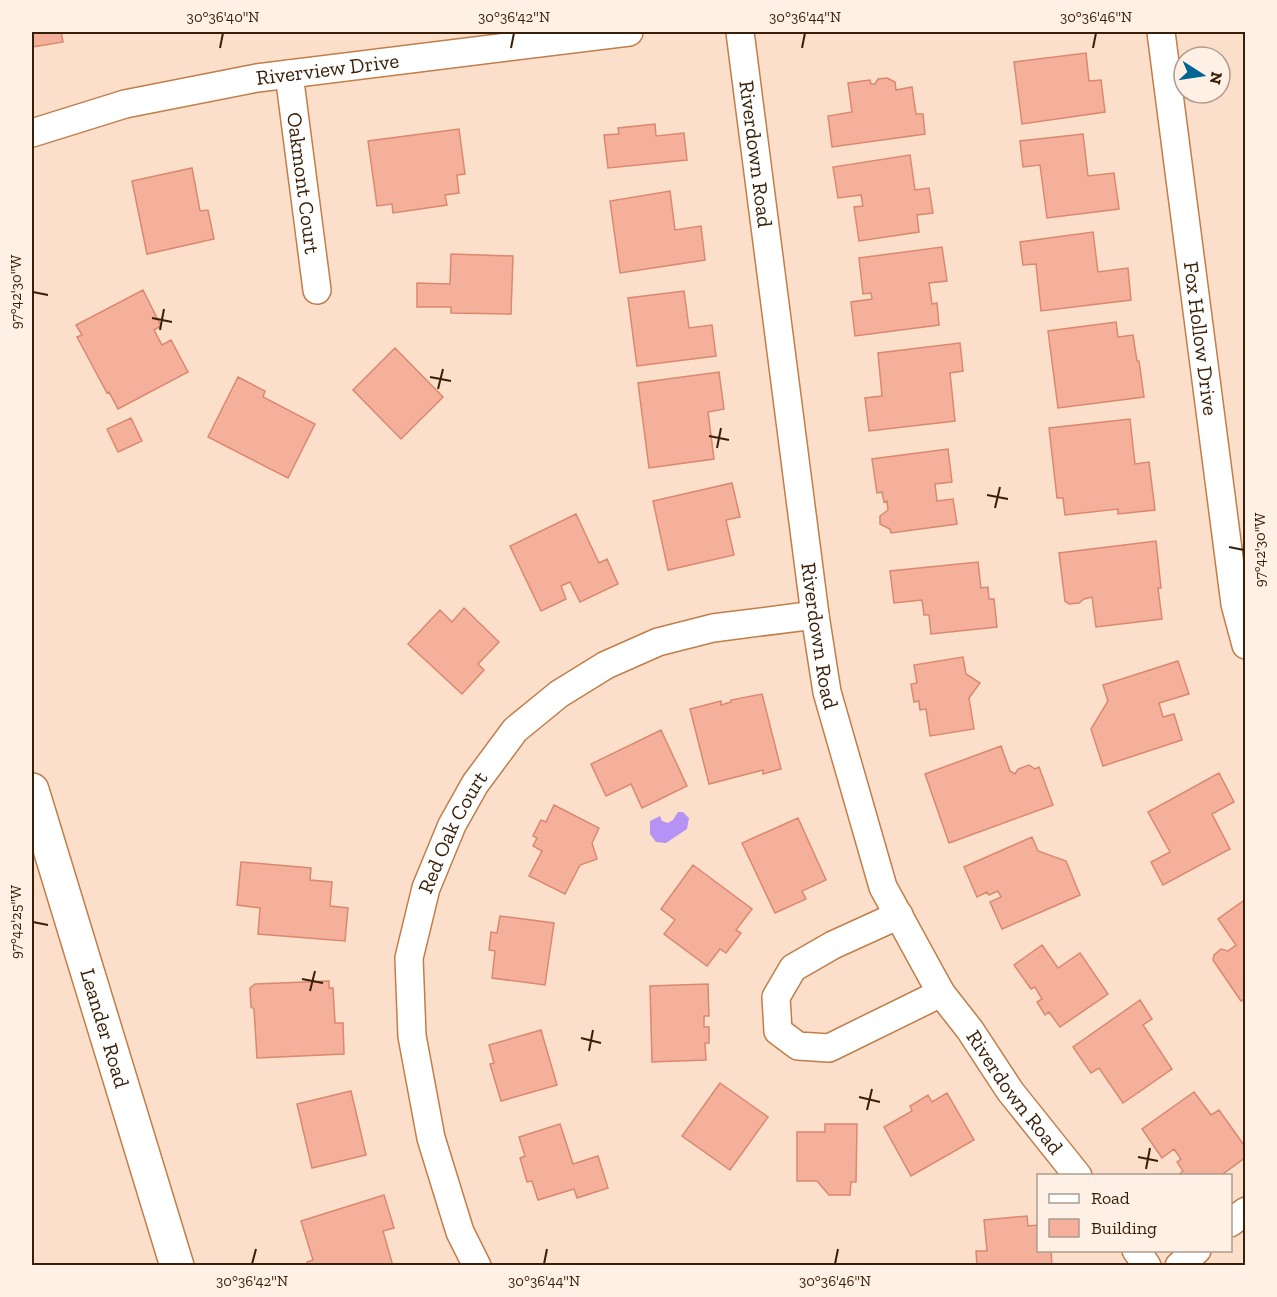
<svg xmlns="http://www.w3.org/2000/svg" width="1277" height="1297" viewBox="0 0 1277 1297" font-family="'Zilla Slab',serif">
	<style>
		.water { fill: #b493f5 }
		.building { fill: #f4b09a; stroke: #da886e; stroke-width: 1.5 }
		.lines { fill: none; stroke-linecap: round; stroke-linejoin: round }
		.street-casing { stroke: #c07e49; stroke-width: 30 }
		.secondary-casing { stroke: #c07e49; stroke-width: 36 }
		.street { stroke: #fff; stroke-width: 27 }
		.secondary { stroke: #fff; stroke-width: 33 }
		.ticks { fill: none; stroke: #391f07; stroke-width: 2 }
		.labels { text-anchor: middle; stroke-width: 4.5; stroke-linejoin: round; paint-order: stroke }
		.street-label { font-size: 21px; fill: #391f07; stroke: #fef0e5 }
		.neatline { fill: none; stroke: #391f07; stroke-width: 2 }
		.ticks-label { font-size: 15px; text-anchor: middle; fill: #391f07 }
	</style>
	<rect width="100%" height="100%" fill="#fcdfca"/>
	<path class="water" d="M678 812H683L689 818 687 829 666 843 656 842 650 834V821L660 816 662 821 668 823 673 820Z"/>
	<path class="building" d="M32 32H61L63 42 32 47Z
		M1086 53 1089 81 1101 80 1105 112 1022 124 1014 62Z
		M887 78 895 82 896 90 912 87 916 114H923L925 134 832 147 828 116 852 112 848 83 870 80 871 84H875L878 79Z
		M655 124 656 136 684 133 687 160 608 168 604 135 619 134 618 128Z
		M459 129 465 174 457 175 459 193 445 195 447 205 393 213 392 204 377 206 368 141Z
		M1083 134 1088 176 1114 173 1119 209 1047 218 1040 165 1023 167 1020 141Z
		M910 155 915 190 929 188 933 213 917 215 919 232 859 241 854 207 863 206 861 195 838 198 833 167Z
		M192 168 200 211 208 210 214 239 147 254 132 181Z
		M670 191 675 230 701 226 705 260 620 273 610 201Z
		M1093 232 1098 272 1128 268 1131 300 1041 311 1036 264 1023 265 1020 242Z
		M942 247 947 281 929 283 932 304 937 303 939 325 855 336 851 302 872 299 871 293 863 294 859 258Z
		M451 254 513 256 511 314 451 313V307H417V283L450 284Z
		M143 290 161 326 154 330 162 345 171 340 188 372 118 409 109 392 107 393 77 337 82 335 76 325Z
		M684 291 689 328 712 325 716 356 637 366 628 298Z
		M1116 322 1118 337 1133 335 1137 361H1139L1144 397 1058 408 1048 331Z
		M960 343 963 371 950 373 955 421 869 431 865 398 882 396 878 353Z
		M395 348 443 397 401 439 353 390Z
		M719 372 724 409 708 412 714 459 649 468 638 383Z
		M238 377 265 391 263 397 315 424 288 478 208 437Z
		M131 418 142 441 118 452 107 429Z
		M1130 419 1135 464 1149 462 1155 510 1118 514V509L1065 515 1063 498H1057L1049 428Z
		M948 449 952 482 935 484 937 501 953 499 957 524 891 533 890 529 880 524V516L888 510 887 501 884 502 882 492 877 493 872 459Z
		M732 483 740 517 726 520 734 555 668 570 653 501Z
		M576 514 599 563 607 559 618 584 580 602 570 582 561 586 566 599 541 611 510 546Z
		M1156 541 1161 588H1158L1162 619 1096 627 1092 597 1084 599 1079 603 1069 604 1065 601 1059 553Z
		M978 562 981 588 988 587 989 599H994L997 627 931 634 929 615H924L922 600 894 603 890 571Z
		M464 608 499 642 478 664 484 670 462 694 408 644 440 610 452 622Z
		M963 657 966 674 980 683 969 698 974 729 930 736 926 709 920 710 919 701 914 702 911 684 917 683 914 665Z
		M1178 661 1189 694 1159 703 1163 717 1174 714 1182 740 1103 766 1091 729 1108 701 1103 685Z
		M762 694 781 769 763 774V770L709 784 690 709 721 701V705L731 702V700Z
		M661 730 687 786 642 808 631 784 606 796 591 764Z
		M1001 746 1010 771 1015 774 1018 769 1029 765 1035 769 1039 767 1053 805 949 843 925 774Z
		M1219 773 1234 802 1212 814 1230 849 1163 885 1151 862 1170 852 1148 812Z
		M554 805 599 828 592 843 597 859 580 865 565 894 529 876 542 851 533 846 537 838 533 836 541 820 546 822Z
		M798 818 826 880 802 891 806 899 775 913 742 843Z
		M1032 837 1038 851 1066 861 1080 895 1002 929 990 902 1001 897 998 891 989 895 987 892 977 897 964 867Z
		M241 862 311 868 310 880 332 882 330 906 348 908 345 941 258 934 260 908 237 905Z
		M693 865 752 909 736 930 741 933 726 953 720 949 707 966 664 934 675 920 661 909Z
		M1246 899V998L1241 1001 1213 960 1214 955 1221 949 1228 951 1236 945 1218 919Z
		M500 916 554 923 545 985 492 978 495 951 489 950 491 932 497 933Z
		M1042 945 1058 968 1080 953 1108 994 1060 1027 1049 1012 1045 1015 1037 1002 1042 999 1035 987 1031 989 1014 965Z
		M329 981V988H333L335 1023H343L344 1054 257 1058 254 1009 251 1007 250 988 255 984Z
		M708 984 709 1016H704V1027H709V1043H705L706 1060 652 1062 650 986Z
		M1140 1000 1152 1019 1143 1025 1172 1069 1123 1103 1099 1068 1091 1073 1073 1047Z
		M541 1030 557 1085 501 1101 490 1064 494 1063 489 1045Z
		M720 1083 768 1117 730 1170 682 1136Z
		M351 1091 366 1155 312 1168 297 1104Z
		M1194 1092 1211 1115 1219 1110 1246 1148V1157L1220 1176H1177L1183 1171 1177 1162 1181 1159 1174 1149 1162 1158 1142 1129Z
		M947 1093 974 1140 911 1176 884 1127 912 1111 910 1106 928 1095 932 1102Z
		M560 1124 573 1164 598 1156 608 1188 577 1198 574 1189 538 1200 532 1181 527 1182 520 1158 525 1156 519 1137Z
		M825 1124H857L856 1182H851L850 1195H829L817 1181H797V1132H825Z
		M384 1195 394 1228 383 1231 393 1266H308L307 1262 313 1260 301 1221Z
		M1027 1216 1028 1226 1038 1225V1250H1051L1052 1266H977L976 1251H987L984 1220Z"/>
	<g class="lines">
		<defs>
			<g id="street">
				<path id="s1" d="M740 32 815 615 827 692 883 887 941 993 970 1030 1010 1091 1078 1176"/>
				<path id="s2" d="M1161 32 1235 604 1246 645"/>
				<path id="s3" d="M289 74 317 290"/>
				<path id="s4" d="M32 133 125 104 257 78 629 32"/>
				<path d="M899 915 833 945 793 968 776 997 778 1031 798 1046 829 1048 941 993"/>
				<path d="M1230 1223 1246 1211"/>
				<path d="M1136 1250 1147 1266"/>
				<path id="s5" d="M477 1266 460 1232 431 1138 412 1036 409 958 426 888 452 825 475 784 515 730 559 694 606 665 658 642 713 628 815 615"/>
				<path d="M1179 1266 1197 1250"/>
			</g>
			<g id="secondary">
				<path id="s6" d="M32 790 177 1266"/>
			</g>
		</defs>
		<use href="#street" class="street-casing"/>
		<use href="#secondary" class="secondary-casing"/>
		<use href="#street" class="street"/>
		<use href="#secondary" class="secondary"/>
	</g>
	<path class="ticks" d="M220 48 223 33M511 48 514 33M802 48 805 33M1093 48 1096 33M33 292 48 295M152 318 172 322M160 330 164 309M430 377 451 381M438 389 443 369M709 436 729 440M717 448 721 428M987 495 1008 499M995 508 1000 487M1229 547 1244 550M33 922 48 925M302 979 323 983M310 991 315 971M581 1038 601 1043M589 1051 593 1030M859 1097 880 1102M867 1110 872 1089M1138 1157 1158 1161M1146 1169 1150 1148M252 1264 256 1249M544 1264 547 1249M835 1264 838 1249"/>
	<g class="labels">
		<g class="street-label">
			<text dy="7" stroke="none"><textPath href="#s4" startOffset="303">Riverview Drive</textPath></text>
			<text dy="7" stroke="none"><textPath href="#s1" startOffset="123">Riverdown Road</textPath></text>
			<text dy="7" stroke="none"><textPath href="#s3" startOffset="110">Oakmont Court</textPath></text>
			<text dy="7" stroke="none"><textPath href="#s2" startOffset="309">Fox Hollow Drive</textPath></text>
			<text dy="7" stroke="none"><textPath href="#s1" startOffset="609">Riverdown Road</textPath></text>
			<text dy="7" stroke="none"><textPath href="#s5" startOffset="452">Red Oak Court</textPath></text>
			<text dy="7" stroke="none"><textPath href="#s6" startOffset="249">Leander Road</textPath></text>
			<text dy="7" stroke="none"><textPath href="#s1" startOffset="1113">Riverdown Road</textPath></text>
		</g>
	</g>
	<rect width="1277" height="1297" fill="none" stroke="#fef0e5" stroke-width="66"/>
	<rect x="1037" y="1174" width="195" height="78" fill="#fef0e5" stroke="#af9c8c" stroke-width="1.5"/>
	<rect x="1049" y="1194" width="30" height="9" fill="#ffffff" stroke="#af9c8c" stroke-width="1.5"/>
	<text x="1091" y="1204" font-size="18" fill="#391f07">Road</text>
	<rect x="1049" y="1219" width="30" height="18" fill="#f4b09a" stroke="#af9c8c" stroke-width="1.5"/>
	<text x="1091" y="1234" font-size="18" fill="#391f07">Building</text>
	<g transform="translate(1202 75) rotate(102)"><circle r="28" fill="#fef0e5" stroke="#af9c8c" stroke-width="1.5"/>
	<path d="M0-4.5L10 22L0 15L-10 22Z" fill="#006594"/>
	<text y="-9" font-size="16" font-weight="bold" text-anchor="middle" fill="#391f07">N</text>
	</g>
	<rect x="33" y="33" width="1211" height="1231" class="neatline"/>
	<g class="ticks-label">
		<text x="223" y="22">30°36'40"N</text>
		<text x="514" y="22">30°36'42"N</text>
		<text x="805" y="22">30°36'44"N</text>
		<text x="1096" y="22">30°36'46"N</text>
		<text transform="translate(16 292) rotate(-90)" y="5">97°42'30"W</text>
		<text transform="translate(1260 550) rotate(-90)" y="5">97°42'30"W</text>
		<text transform="translate(16 922) rotate(-90)" y="5">97°42'25"W</text>
		<text x="252" y="1286">30°36'42"N</text>
		<text x="544" y="1286">30°36'44"N</text>
		<text x="835" y="1286">30°36'46"N</text>
	</g>
</svg>
